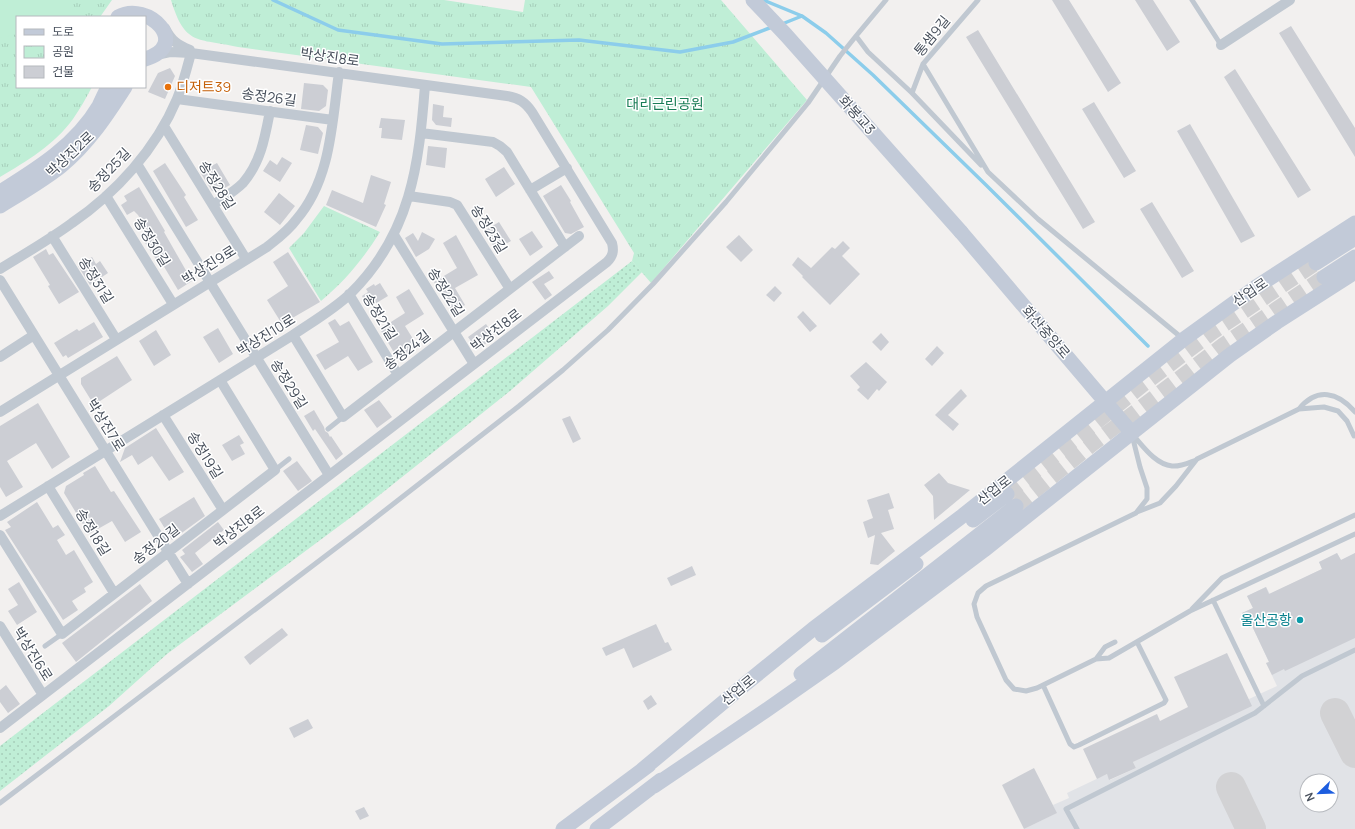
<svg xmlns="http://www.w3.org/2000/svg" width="1355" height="829" viewBox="0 0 1355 829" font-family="Manrope,'Noto Sans KR',sans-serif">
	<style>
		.airport { fill: #e1e3e7; fill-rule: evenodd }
		.grass { fill: url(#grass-dots) }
		.park { fill: url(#park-tufts) }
		.pitch { fill: #bfeed6 }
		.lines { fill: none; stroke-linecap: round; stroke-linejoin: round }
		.stream { stroke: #8ccdeb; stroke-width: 3.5 }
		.taxiway { stroke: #d2d2d4; stroke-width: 30 }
		.building { fill: #ccced4 }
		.secondary-tunnel { stroke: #d0d0d2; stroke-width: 15; stroke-dasharray: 15 8; stroke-linecap: butt }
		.lane { stroke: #c0c8d1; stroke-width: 5 }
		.street { stroke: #c0c8d1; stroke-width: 10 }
		.secondary { stroke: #c2cad8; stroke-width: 15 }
		.secondary-bridge { stroke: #c2cad8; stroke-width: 15 }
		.food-dot { fill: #e8710a; stroke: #fff; stroke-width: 1.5 }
		.culture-dot { fill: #0f9aa8; stroke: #fff; stroke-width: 1.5 }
		.labels { text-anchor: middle; stroke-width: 3; stroke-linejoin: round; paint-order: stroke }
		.street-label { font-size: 14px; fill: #48505c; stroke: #fff }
		.food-label { font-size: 14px; fill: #c56008; stroke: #fff; text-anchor: start }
		.park-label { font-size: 14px; fill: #197d56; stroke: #fff }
		.culture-label { font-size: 14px; fill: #0d838f; stroke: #fff; text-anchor: end }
	</style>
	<defs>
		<pattern id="grass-dots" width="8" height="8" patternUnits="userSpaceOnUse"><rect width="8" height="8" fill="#bfeed6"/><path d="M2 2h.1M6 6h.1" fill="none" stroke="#a6ceba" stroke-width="1.8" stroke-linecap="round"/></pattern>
		<pattern id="park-tufts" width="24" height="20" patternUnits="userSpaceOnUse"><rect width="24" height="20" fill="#bfeed6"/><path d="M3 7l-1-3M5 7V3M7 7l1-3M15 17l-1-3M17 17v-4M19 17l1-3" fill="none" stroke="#a6ceba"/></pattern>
	</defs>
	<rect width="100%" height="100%" fill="#f2f0ef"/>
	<path class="airport" d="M1337 553 1341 560 1355 553V829H1024L1056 813 1053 805 1069 798 1067 793 1107 774 1110 780 1136 768 1133 762 1249 699 1277 686 1266 663 1269 662 1252 626 1249 628 1242 613 1253 608 1247 596 1266 587 1270 594 1322 569 1319 562ZM1307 781H1331V805H1307Z"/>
	<path class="grass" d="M632 261 642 272 608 306 510 391 362 509 167 654 109 706 0 791V746Z"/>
	<path class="park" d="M0 0H112L100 17H17V87H92C86 98 80 109 73 119 54 145 27 161 0 177Z
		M171 0H444L523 12 525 0H721L807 100 651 283 632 261 634 253 531 87 238 47C197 38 185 46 171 0Z
		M324 206 380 232C364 258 345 281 321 301L289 248 304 233Z"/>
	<path class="pitch" d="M0 0H70L74 17H17V34L0 38Z"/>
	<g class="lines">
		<path class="stream" d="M273 0 338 30 442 44 579 40 680 52 733 42 772 27
			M763 0 802 16 826 33 873 75 986 185 1148 346
			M782 24 802 16"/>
		<path class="taxiway" d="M1335 713 1355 753
			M1231 787 1251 829"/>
	</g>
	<path class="building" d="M1052 0H1069L1121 83 1108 92Z
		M1135 0H1153L1180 42 1167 51Z
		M1291 26 1355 128V157L1279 33Z
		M978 30 1095 222 1083 229 966 37Z
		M170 68 175 76 165 99 148 92 158 73Z
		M1235 69 1311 190 1298 198 1224 77Z
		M304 83 323 85 328 90 326 106 319 111 301 109Z
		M1094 102 1136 171 1124 178 1082 109Z
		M433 104 444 106 443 117 452 118 451 127 436 125 432 120Z
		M381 118 405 120 402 140 381 138 382 128H379Z
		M1190 124 1255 236 1241 243 1177 131Z
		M306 125 318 127 323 133 318 154 300 150Z
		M428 146 447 148 445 168 426 165Z
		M282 157 292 163 280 182 263 171 270 160 277 165Z
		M165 163 186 195 184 197 198 220 186 227 153 171Z
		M217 163 230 185 217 192 212 191 200 172Z
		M504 167 515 184 496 197 485 179Z
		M371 175 391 182 384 204 386 205 376 227 326 205 332 190 363 203Z
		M561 185 571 201 570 202 584 227 571 234 565 233 543 196Z
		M139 187 165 231 164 232 192 281 178 290 163 265 161 267 140 235 147 230 138 215 134 211 127 215 121 205 127 201 124 196Z
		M279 193 295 206 280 225 264 212Z
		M1152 202 1194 271 1182 278 1140 209Z
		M499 222 511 241 496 250 484 231Z
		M532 231 543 247 530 256 519 239Z
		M422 232 435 239 429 249 416 257 405 238 413 233 418 241Z
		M456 235 478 275 455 288 465 305 453 313 434 282 457 268 443 243Z
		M739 235 753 250 741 262 726 247Z
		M843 241 850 248 842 256 860 274 830 305 802 277 803 276 792 265 798 257 811 268 832 247 835 249Z
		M46 249 49 255 53 253 79 292 59 304 48 286 50 285 33 257Z
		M288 252 320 302 282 324 267 300 288 286 273 262Z
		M92 257 96 264 100 261 108 273 90 285 78 266Z
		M549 271 554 278 544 284 552 295 545 300 532 282Z
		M380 283 388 296 373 305 370 301 366 303 362 296 368 292 366 289 374 284 375 286Z
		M775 286 782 293 774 302 766 295Z
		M409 289 424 314 405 326 418 347 403 357 401 354 396 356 380 329 405 313 396 297Z
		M803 311 817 326 810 332 797 317Z
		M335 319 340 326 349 321 373 362 358 371 348 356 325 370 316 355 339 342 328 323Z
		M94 322 103 337 68 358 66 355 63 357 54 343 77 329 79 331Z
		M486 324 495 337 477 350 468 337Z
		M218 328 233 354 219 363 203 337Z
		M156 330 171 355 154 366 139 341Z
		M881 333 889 342 881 351 872 342Z
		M937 346 944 353 932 366 925 359Z
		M117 356 132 380 94 405 81 384V378Z
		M866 362 887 382 879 391 877 389 868 400 857 390 860 387 850 376Z
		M961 389 967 396 948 415 959 424 953 431 935 415Z
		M379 400 392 417 377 428 364 410Z
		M38 403 70 457 52 469 36 443 7 461 23 487 6 497 0 487V426Z
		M314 410 324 427 325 431 328 433 330 437 331 436 343 454 336 460 315 429 313 431 304 416Z
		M570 416 581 439 573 443 562 419Z
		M156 428 184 472 169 481 152 456 138 465 132 455 120 462 125 448Z
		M239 435 244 443 240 445 245 454 232 461 222 445Z
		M297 461 312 481 298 491 283 471Z
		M95 466 111 492 114 491 141 532 125 542 112 521 89 534 64 493 66 486 84 475 83 473Z
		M939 473 948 483 970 490 934 520 933 496 924 485Z
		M889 493 894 508 888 510 894 529 881 533 895 551 878 565 870 564 875 535 868 538 863 522 873 518 867 500Z
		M194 497 205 516 172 540 159 519Z
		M37 502 53 528 58 525 65 535 57 540 66 555 74 550 93 582 84 588 86 592 72 601 78 610 63 620 5 530 11 527 7 522Z
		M218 522 224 530 195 553 203 564 192 572 180 557 185 554 182 550Z
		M1337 553 1341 560 1355 553V638L1285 671 1284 669 1272 675 1266 663 1269 662 1252 626 1249 628 1242 613 1253 608 1247 596 1266 587 1269 594 1322 569 1319 562Z
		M692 566 696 575 671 586 667 578Z
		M19 582 37 612 17 625 8 611 18 605 8 589Z
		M140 584 152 601 76 662 62 643Z
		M656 624 665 643 668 642 672 650 633 668 624 648 606 656 602 648Z
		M282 628 288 635 250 665 244 657Z
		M1227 653 1252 706 1133 762 1136 768 1109 780 1107 774 1097 779 1083 749 1157 714 1160 721 1188 707 1174 677Z
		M6 685 20 704 8 713 0 702V690Z
		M651 695 657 704 648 710 643 701Z
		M308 719 313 728 294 738 289 728Z
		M1034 768 1057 813 1024 829 1002 785Z
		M364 807 369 816 360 820 355 811Z"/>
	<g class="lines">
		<path class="secondary-tunnel" d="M1007 494 1144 384 1213 332 1316 263
			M1016 506 1094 443 1223 345 1324 277"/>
		<path class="lane" d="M886 0 856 36 868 52 912 93 981 165
			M1192 0 1221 45
			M923 64 988 172 1038 219 1182 338
			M912 93 923 64 978 0
			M1299 409C1317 387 1338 392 1355 412
			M328 429 343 417
			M1132 435 1140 467 1147 488V499L1136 513 986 586 978 593 974 604 977 617 1006 680 1014 689 1026 691 1037 688 1096 659 1109 658 1190 611 1355 534
			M1133 435C1143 446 1155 464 1172 466 1180 467 1188 463 1196 460
			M275 470 289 459
			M1137 512 1160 503 1176 486 1197 459 1299 409 1324 407 1338 411 1347 421 1354 436
			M1213 600 1264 706
			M1192 609 1222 578 1355 515
			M45 646 62 634
			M1096 659 1105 647 1115 642
			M1043 685 1070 744 1074 747 1079 745 1164 703 1166 700 1137 642
			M0 803 365 526 519 406 563 370 608 330 653 284 726 202 808 103 840 56 856 36
			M1077 829 1066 809 1255 713 1302 676 1355 650"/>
		<path class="street" d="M165 28C171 40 177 45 190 50
			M1221 45 1290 0
			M177 99 333 120
			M164 126 246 259
			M421 133 493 142 500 146 507 152 565 247
			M137 164 329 475
			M530 190 567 168
			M106 196 173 304
			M409 196 450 202 457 205 510 289
			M213 205C223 198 234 192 243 183 261 162 265 137 270 111
			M394 235 474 364
			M52 236 116 339
			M0 269C24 254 49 240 72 223 116 193 156 149 177 99 183 84 187 68 191 53
			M0 280 188 584
			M349 294 398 375
			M293 335 343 417 579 236
			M0 357 34 335
			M0 412 267 247C277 239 288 231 296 220 331 180 332 123 339 72
			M163 415 223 510
			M48 486 114 593
			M0 516 293 335C312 322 333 310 350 294 411 234 419 165 425 85
			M0 535 62 634 275 470 220 380
			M0 626 43 695
			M0 728 607 262C613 256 614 251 612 243L532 112C525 102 519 98 507 96L191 53 170 52 156 55"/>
		<path class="secondary" d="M118 17C148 0 192 45 145 59
			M0 192C37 169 76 145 99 106 102 100 105 93 108 87
			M0 206C21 193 42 181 61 166 88 144 107 115 125 87
			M961 232 1131 432
			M1316 263 1355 238
			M1324 277 1355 257
			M973 520 1007 494
			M822 635 916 564
			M801 674 1016 506
			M642 770 744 685 813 629 961 517 1184 339 1256 287 1355 223
			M654 786 765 711 835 662 984 550 1230 355 1277 322 1355 272
			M563 829 649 765
			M597 829 661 780"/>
		<path class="secondary-bridge" d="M753 0 786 35 961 232"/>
	</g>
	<circle class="food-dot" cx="168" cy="87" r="4"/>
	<circle class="culture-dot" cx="1300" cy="620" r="4"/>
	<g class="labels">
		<g class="street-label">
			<text transform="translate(932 36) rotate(-51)" y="5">통샘9길</text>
			<text transform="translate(330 57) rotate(8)" y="5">박상진8로</text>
			<text transform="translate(269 97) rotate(8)" y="5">송정26길</text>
			<text transform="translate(857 115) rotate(48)" y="5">화봉교3</text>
			<text transform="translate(70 154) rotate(-43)" y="5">박상진2로</text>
			<text transform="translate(109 170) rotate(-46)" y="5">송정25길</text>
			<text transform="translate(217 185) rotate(58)" y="5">송정28길</text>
			<text transform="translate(489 229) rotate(58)" y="5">송정23길</text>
			<text transform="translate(152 242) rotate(58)" y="5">송정30길</text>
			<text transform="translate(209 265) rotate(-32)" y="5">박상진9로</text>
			<text transform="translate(96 280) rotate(58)" y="5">송정31길</text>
			<text transform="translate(446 292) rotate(58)" y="5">송정22길</text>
			<text transform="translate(1250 292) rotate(-34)" y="5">산업로</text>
			<text transform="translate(380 317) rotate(59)" y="5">송정21길</text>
			<text transform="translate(496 330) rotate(-38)" y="5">박상진8로</text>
			<text transform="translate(1046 332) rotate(49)" y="5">화산중앙로</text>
			<text transform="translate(266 335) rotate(-32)" y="5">박상진10로</text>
			<text transform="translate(407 350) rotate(-38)" y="5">송정24길</text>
			<text transform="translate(289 384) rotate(58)" y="5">송정29길</text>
			<text transform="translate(106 425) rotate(58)" y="5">박상진7로</text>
			<text transform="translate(205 455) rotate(58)" y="5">송정19길</text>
			<text transform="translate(994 490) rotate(-38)" y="5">산업로</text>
			<text transform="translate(239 527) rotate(-38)" y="5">박상진8로</text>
			<text transform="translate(93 532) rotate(58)" y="5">송정18길</text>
			<text transform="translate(156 544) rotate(-38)" y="5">송정20길</text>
			<text transform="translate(33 654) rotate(58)" y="5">박상진6로</text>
			<text transform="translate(738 690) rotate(-39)" y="5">산업로</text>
		</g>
		<g class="food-label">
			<text x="176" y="92">디저트39</text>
		</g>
		<g class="park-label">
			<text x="665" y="109">대리근린공원</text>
		</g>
		<g class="culture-label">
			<text x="1292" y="625">울산공항</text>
		</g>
	</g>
	<rect x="16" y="16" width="130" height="72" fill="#ffffff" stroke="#b6b9be"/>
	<rect x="24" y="29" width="20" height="6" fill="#c2cad8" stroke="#b6b9be"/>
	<text x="52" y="36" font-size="12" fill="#48505c">도로</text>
	<rect x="24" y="46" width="20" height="12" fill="url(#park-tufts)" stroke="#b6b9be"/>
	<text x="52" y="56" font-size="12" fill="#48505c">공원</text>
	<rect x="24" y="66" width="20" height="12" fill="#ccced4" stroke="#b6b9be"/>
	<text x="52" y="76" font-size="12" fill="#48505c">건물</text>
	<g transform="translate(1319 793) rotate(247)"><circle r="19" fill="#ffffff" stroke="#b6b9be"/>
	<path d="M0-3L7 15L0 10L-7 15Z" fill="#1c5ddf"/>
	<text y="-6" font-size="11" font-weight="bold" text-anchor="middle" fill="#48505c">N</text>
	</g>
</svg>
